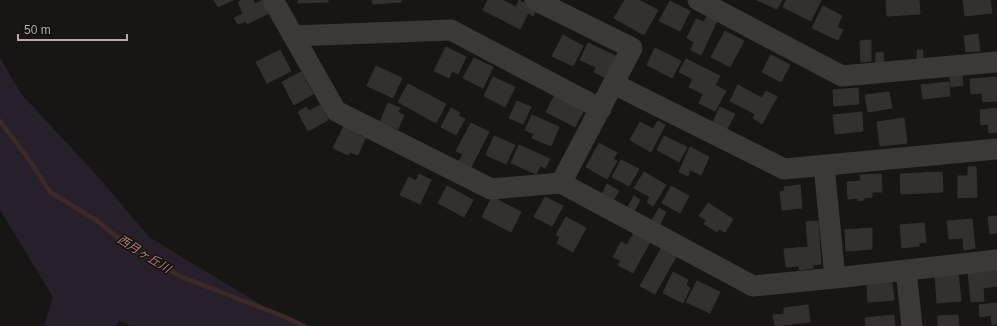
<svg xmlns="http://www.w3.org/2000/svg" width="997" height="326" viewBox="0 0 997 326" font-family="Arial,'Noto Sans JP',sans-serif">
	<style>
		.green { fill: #27202a }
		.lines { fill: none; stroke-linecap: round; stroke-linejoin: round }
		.stream { stroke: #3c2a29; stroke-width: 4.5 }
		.building { fill: #33312f; stroke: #33312e }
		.minor { stroke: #3c3835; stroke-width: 21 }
		.labels { text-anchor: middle; stroke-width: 3; stroke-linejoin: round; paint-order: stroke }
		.water-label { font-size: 12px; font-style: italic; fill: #b77b79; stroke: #121110 }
	</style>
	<rect width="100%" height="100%" fill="#171615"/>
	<path class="green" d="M0 58 22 95 94 172 149 237 276 314 312 326H132L119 321 116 326H44L53 297 0 210Z"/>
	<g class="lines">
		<path class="stream" d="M0 121 30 161 50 192 96 220 129 247 182 277 283 316 304 326"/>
	</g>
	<path class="building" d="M214 0H233L218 7Z
		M243 0H253L255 4 263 0 269 13 247 24 246 21 238 24 234 18 243 14 238 2Z
		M298 0H328V2L298 3Z
		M372 0H401V2L373 4Z
		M488 0H502L516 7 519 0 537 9 533 16 528 13 520 29 483 10Z
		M625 0H639L658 10 644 35 614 18Z
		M757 0H782L777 9Z
		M786 0H821L811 21 783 7Z
		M886 0H919L920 14 887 16Z
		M963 0H990L992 13 965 16Z
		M670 1 690 11 680 31 659 21Z
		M823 6 842 16 837 27 843 30 838 40 812 28Z
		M707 16 717 21 701 55 691 50 694 42 687 38 696 19 704 22Z
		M725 31 744 41 730 67 711 57Z
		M978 34 980 51 966 52 964 36Z
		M563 35 583 46 573 66 552 56Z
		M871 40V61L861 62 860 41Z
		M588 43 616 56 606 78 594 72 596 67 580 60Z
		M446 47 466 57 458 74 452 71 449 78 434 71Z
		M655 48 681 61 672 78 647 65Z
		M280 50 291 71 267 83 256 62Z
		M917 50H923V60H917Z
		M883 52 884 64 876 65V53Z
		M771 55 790 65 781 82 762 72Z
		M474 58 493 67 483 88 463 78Z
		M686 59 720 76 715 85 726 91 715 111 699 103 703 94 689 87 693 79 679 72Z
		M376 66 402 78 393 98 367 86Z
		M301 72 313 94 294 105 282 82Z
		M962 76 963 85 951 87 950 77Z
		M493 77 515 87 505 107 484 96Z
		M997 77V101L983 102 982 93 971 94 970 79Z
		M949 82 950 96 923 99 921 85Z
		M408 84 446 104 436 123 398 102Z
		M738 85 762 98 766 91 777 97 762 124 753 118 755 114 730 101Z
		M858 88 859 104 834 106 833 90Z
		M889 92 892 108 868 112 865 95Z
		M555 95 584 110 575 127 546 112Z
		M517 101 531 107 523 124 509 118Z
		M388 103 400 108 398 112 404 115 398 129 380 122Z
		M320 105 328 120 308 131 298 112 306 107 309 111Z
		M720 107 735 114 727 129 713 122Z
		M451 108 460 113 458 116 465 119 456 135 441 127Z
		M997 108V132L989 133 988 124 981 125 980 110Z
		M862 112 863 131 835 134 833 115Z
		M532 115 559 127 551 146 532 138 534 134 525 130Z
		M904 118 907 143 880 146 877 122Z
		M658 121 665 125 651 152 630 140 640 122 653 129Z
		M471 123 489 132 471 167 459 161 463 154 456 151Z
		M344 126 359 133 358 135 365 138 358 155 350 152 348 155 333 148Z
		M494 136 515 145 506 164 486 155Z
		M664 136 687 147 679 162 657 150Z
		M599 143 617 153 613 159 617 161 607 179 586 167Z
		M519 145 550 159 545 168 540 166 536 174 511 163Z
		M690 147 709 157 701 175 690 170 688 176 679 172Z
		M621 160 639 169 629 186 612 177Z
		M968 167H976L977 197 958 198V176H968Z
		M644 172 666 185 653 206 647 202 650 197 634 188Z
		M942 172 943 192 901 194 900 174Z
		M419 174 431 180 420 204 400 195 409 177 416 181Z
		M881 174 882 192H872V197L864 198V200L858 201V198L848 199 847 182 861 181 860 175Z
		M607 184 619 191 612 202 601 196Z
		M800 185 802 208 782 210 780 192 785 191 784 187Z
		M447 186 473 200 464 217 438 203Z
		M671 186 689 196 680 213 662 203Z
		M634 196 640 200 633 213 627 209Z
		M492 197 521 212 511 232 482 217Z
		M545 197 563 206 552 226 534 217Z
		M708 203 733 219 725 232 719 229 717 232 704 224 706 220 699 216Z
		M659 208 666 212 659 226 651 222Z
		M997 216V233L990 234 988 217Z
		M566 217 586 228 573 252 557 243 560 237 556 235Z
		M972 219 975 248 964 250 963 238 949 239 947 221Z
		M818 221 821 264 812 265 813 268 799 270V266L786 267 784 249 808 247 806 222Z
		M924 223 926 242 919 243V246L902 248 900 225Z
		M872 228V249L846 251 845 230Z
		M634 233 650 242 633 273 618 265 621 261 613 257 621 242 627 245Z
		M662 247 677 255 655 294 640 286Z
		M997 269V286L983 288 984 301 971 302 968 272Z
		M673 272 688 280 686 285 690 288 683 303 663 293Z
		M958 273 961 301 937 303 935 275Z
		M697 281 720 292 710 313 686 302Z
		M892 282 894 300 868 302 867 285Z
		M997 303V324L992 325 991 315 980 317 979 305Z
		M808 305 810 322 775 326 773 315 784 314V308Z
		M894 315 895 326H866L865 318Z
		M958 315 959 326H938V316Z"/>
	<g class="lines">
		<path class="minor" d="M273 0 336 111 491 189 561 183 753 286 835 278 997 260
			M535 0 632 48 561 183
			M698 0 842 76 997 62
			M293 36 451 30 601 109
			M614 84 784 169 997 149
			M824 166 835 278
			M906 270 912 326"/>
	</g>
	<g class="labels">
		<g class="water-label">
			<text transform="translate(144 254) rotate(32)" y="4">西月ヶ丘川</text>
		</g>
	</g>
	<path d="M18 34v6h109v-6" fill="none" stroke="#b8aaa5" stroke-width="2"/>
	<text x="24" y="34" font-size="12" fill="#b8aaa5" stroke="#121110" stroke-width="3" paint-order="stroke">50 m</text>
</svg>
